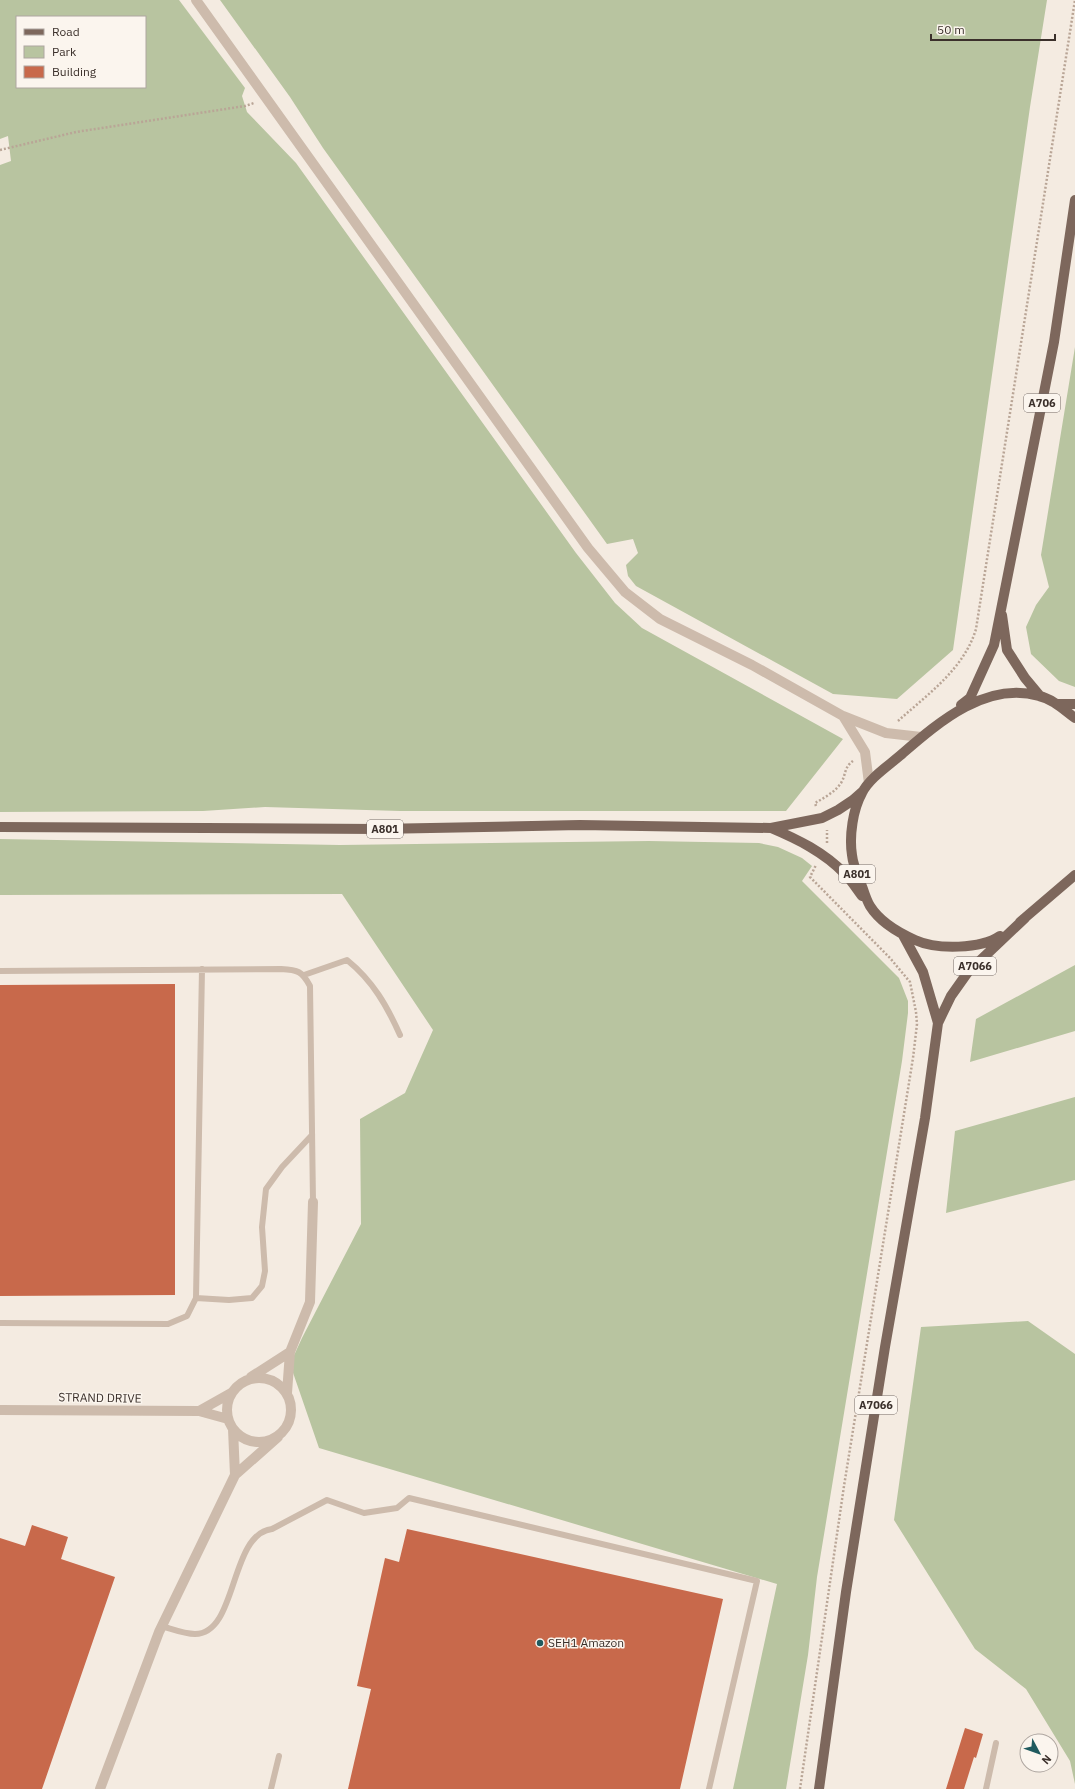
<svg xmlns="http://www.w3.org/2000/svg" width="1075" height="1789" viewBox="0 0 1075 1789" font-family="'IBM Plex Sans',sans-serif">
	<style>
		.green { fill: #b8c4a0; fill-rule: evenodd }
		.building { fill: #c8694b }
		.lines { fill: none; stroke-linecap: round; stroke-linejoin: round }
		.path { stroke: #b9a596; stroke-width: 2.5; stroke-dasharray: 2 2; stroke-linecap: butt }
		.lane { stroke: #cdbbac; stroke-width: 6 }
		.street { stroke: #cdbbac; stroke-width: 10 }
		.primary { stroke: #7d675c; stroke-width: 10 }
		.poi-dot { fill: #1f5a5e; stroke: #fbf5ee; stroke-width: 1.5 }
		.labels { text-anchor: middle; stroke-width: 3; stroke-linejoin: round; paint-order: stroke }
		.shield { fill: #fbf5ee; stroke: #756b66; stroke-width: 1 }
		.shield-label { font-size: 11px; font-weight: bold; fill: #3b302b }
		.street-label { font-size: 12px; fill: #3b302b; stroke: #fbf5ee }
		.poi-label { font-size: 12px; fill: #3b302b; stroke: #fbf5ee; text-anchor: start }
	</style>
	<rect width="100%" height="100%" fill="#f4ebe1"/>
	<path class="green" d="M0 0H179L245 88 242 96 247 112 296 163 576 553 615 603 642 628 843 739 786 811H400L265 807 203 811 0 812V165L11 161 8 136 0 139ZM17 17H145V87H17Z
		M220 0H1047L1030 107 953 650 897 699 833 694 636 586 628 576 626 565 638 553 633 539 607 544 323 148 290 97Z
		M1075 347V687L1059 681 1031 654 1026 627 1036 605 1049 587 1041 555Z
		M0 839 340 845 649 841 759 843 778 847 802 858 812 866 802 881 899 978 908 1001V1013L902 1061 817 1577 808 1655 786 1789H733L777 1584 319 1448 290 1364 302 1338 361 1224 360 1119 405 1093 433 1030 342 894 0 895Z
		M1075 965V1031L970 1062 976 1019Z
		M1075 1097V1180L946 1213 955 1131Z
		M1028 1321 1075 1354V1784L1070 1761 1026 1689 975 1649 894 1520 921 1327Z"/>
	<path class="building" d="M175 984V1295L0 1296V985Z
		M32 1525 68 1537 61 1559 115 1577 42 1789H0V1538L25 1546Z
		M407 1529 723 1599 680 1789H348L371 1689 357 1686 385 1558 399 1562Z
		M965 1728 983 1734 976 1758 974 1757 964 1789H946Z"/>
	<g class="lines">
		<path class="path" d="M0 150 76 132 245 106 254 103
			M898 721C928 694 964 669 976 629L1075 0
			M816 806 815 803C824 798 835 792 841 783 846 775 844 767 853 761
			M827 843V830
			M800 1789 844 1486 913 1058 917 1024 916 1012 910 982 890 958 810 877 816 865"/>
		<path class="lane" d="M0 971 281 969C298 970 302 971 310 986L313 1202
			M304 975 347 960C373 981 387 1006 400 1035
			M196 1298 229 1300 252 1298 262 1286 265 1271 262 1227 266 1189 282 1167 312 1135
			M0 1323 168 1324 187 1316 196 1298 202 969
			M161 1626C172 1629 184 1634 195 1634 238 1634 229 1534 272 1529L327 1500 364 1513 397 1508 409 1498 757 1581 709 1789
			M271 1789 279 1756
			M986 1789 996 1743"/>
		<path class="street" d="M196 0 588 548 625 592 660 619 752 665 843 716 886 733 921 737
			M843 716 865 752 869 783
			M251 1377 290 1352
			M227 1410a32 32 0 1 1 64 0a32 32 0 1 1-64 0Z
			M287 1393 290 1352 310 1302 313 1202
			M0 1410 199 1411 228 1419
			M199 1411 231 1393
			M233 1429 235 1475
			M100 1789 159 1632 235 1475 278 1437"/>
		<path class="primary" d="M1002 615 1007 650 1025 678 1040 696
			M1056 704H1075
			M961 705 970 698 994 645 1054 342 1075 200
			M0 827 378 829 580 825 771 828 822 818 838 810 853 800 862 792
			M771 828C797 839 824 852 845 874 851 880 856 888 862 896
			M1020 922 1075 875
			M903 935 923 972 938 1023
			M1000 936C981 949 937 950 915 940 899 933 880 922 870 906 867 901 865 895 863 889 859 878 853 866 852 855 849 836 853 809 862 793 869 778 891 764 903 753 940 721 987 681 1039 696 1053 699 1064 710 1075 718
			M819 1789 846 1592 885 1347 925 1118 938 1023 951 996 968 972 1025 918"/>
	</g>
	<circle class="poi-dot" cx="540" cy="1643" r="4"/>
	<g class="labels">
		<g class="shield">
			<rect x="1024" y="394" width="36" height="18" rx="3"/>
			<rect x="367" y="820" width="36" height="18" rx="3"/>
			<rect x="839" y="865" width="36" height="18" rx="3"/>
			<rect x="954" y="957" width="42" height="18" rx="3"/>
			<rect x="855" y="1396" width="42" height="18" rx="3"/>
		</g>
		<g class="shield-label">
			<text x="1042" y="407">A706</text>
			<text x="385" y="833">A801</text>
			<text x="857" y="878">A801</text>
			<text x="975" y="970">A7066</text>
			<text x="876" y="1409">A7066</text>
		</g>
		<g class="street-label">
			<text transform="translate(100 1398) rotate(1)" y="4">STRAND DRIVE</text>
		</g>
		<g class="poi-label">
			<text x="548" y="1647">SEH1 Amazon</text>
		</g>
	</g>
	<rect x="16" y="16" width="130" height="72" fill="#fbf5ee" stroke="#aea6a0"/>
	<rect x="24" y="29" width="20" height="6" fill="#7d675c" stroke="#aea6a0"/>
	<text x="52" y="36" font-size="12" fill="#3b302b">Road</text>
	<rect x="24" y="46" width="20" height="12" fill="#b8c4a0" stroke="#aea6a0"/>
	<text x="52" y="56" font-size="12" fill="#3b302b">Park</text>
	<rect x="24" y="66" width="20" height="12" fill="#c8694b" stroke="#aea6a0"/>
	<text x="52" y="76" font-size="12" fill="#3b302b">Building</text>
	<g transform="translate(1039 1753) rotate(131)"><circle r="19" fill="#fbf5ee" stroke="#aea6a0"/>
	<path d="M0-3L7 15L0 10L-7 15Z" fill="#1f5a5e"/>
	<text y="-6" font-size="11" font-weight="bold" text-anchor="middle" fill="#3b302b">N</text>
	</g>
	<path d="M931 34v6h124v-6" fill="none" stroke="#3b302b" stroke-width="2"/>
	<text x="937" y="34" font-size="12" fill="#3b302b" stroke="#fbf5ee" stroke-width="3" paint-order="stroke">50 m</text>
</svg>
